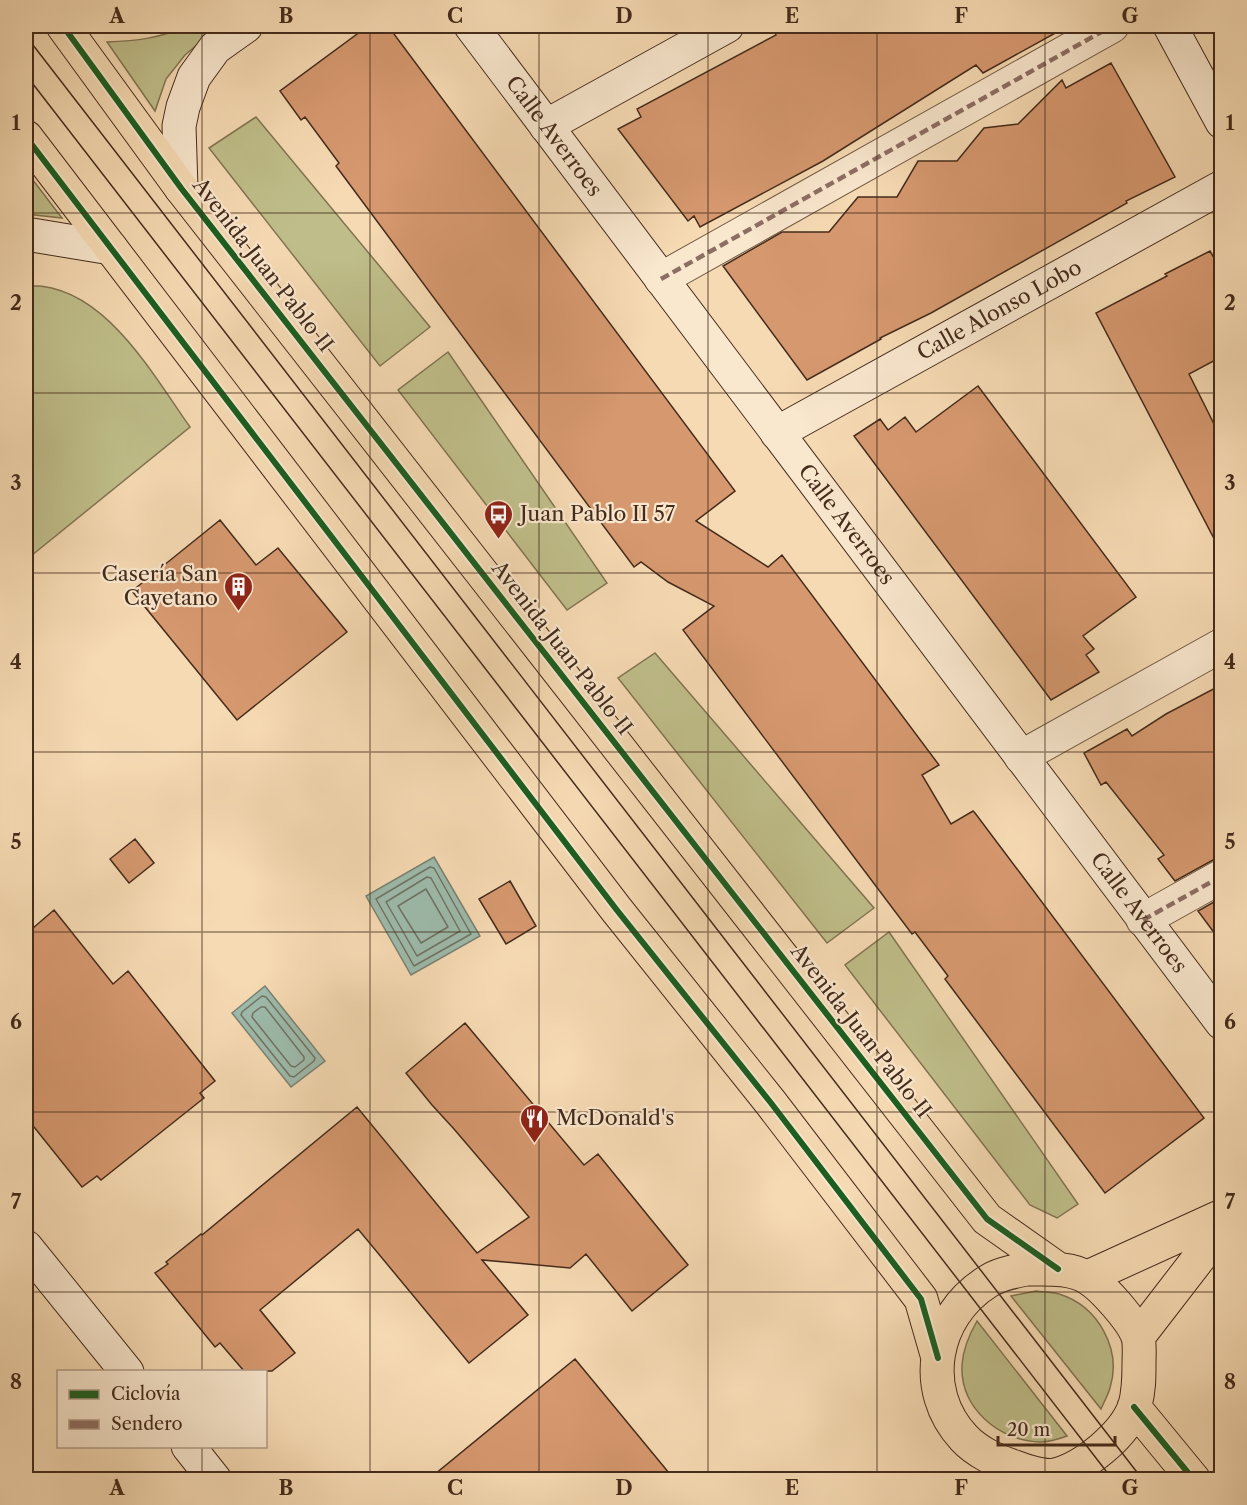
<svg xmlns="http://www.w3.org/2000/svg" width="1247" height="1505" viewBox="0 0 1247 1505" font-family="'Libre Caslon Text',serif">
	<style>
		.green { fill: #bfbe8a; stroke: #827452; stroke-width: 1.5 }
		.water { fill: #9dbbac; stroke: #798172; stroke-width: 1.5 }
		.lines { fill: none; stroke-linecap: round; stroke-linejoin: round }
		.shore { stroke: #707364; stroke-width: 1.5 }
		.building { fill: #d6986f; stroke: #442b1b; stroke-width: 1.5 }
		.street-casing { stroke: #705741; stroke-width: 35 }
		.secondary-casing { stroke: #442b1b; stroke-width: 35 }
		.primary-casing { stroke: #442b1b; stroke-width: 35 }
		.street { stroke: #f9e7ce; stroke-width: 33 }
		.secondary { stroke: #f9e7ce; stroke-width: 33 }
		.primary { stroke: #f6dab3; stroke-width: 33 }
		.tram { stroke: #442b1b; stroke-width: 1.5 }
		.quiet { stroke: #8d6e63; stroke-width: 4.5; stroke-dasharray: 9 4.5; stroke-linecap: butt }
		.cycleway-casing { stroke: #f9e7ce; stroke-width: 10 }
		.cycleway { stroke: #1b5e20; stroke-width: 6 }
		.grid { fill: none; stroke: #442b1b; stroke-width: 1.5; stroke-opacity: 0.55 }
		.labels { text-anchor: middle; stroke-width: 4.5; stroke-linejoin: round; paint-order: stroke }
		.street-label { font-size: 21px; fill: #442b1b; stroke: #f9e7ce }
		.poi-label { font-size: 21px; fill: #442b1b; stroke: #f9e7ce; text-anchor: start }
		.neatline { fill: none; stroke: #442b1b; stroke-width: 2 }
		.grid-label { font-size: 20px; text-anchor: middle; font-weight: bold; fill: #442b1b }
	</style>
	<rect width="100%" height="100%" fill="#f6dab3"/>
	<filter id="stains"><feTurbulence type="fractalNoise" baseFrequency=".00333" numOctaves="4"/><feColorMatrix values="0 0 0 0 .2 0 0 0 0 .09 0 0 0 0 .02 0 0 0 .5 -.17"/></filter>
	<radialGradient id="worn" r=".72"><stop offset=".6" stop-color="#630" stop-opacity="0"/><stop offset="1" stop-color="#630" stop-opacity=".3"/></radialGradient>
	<path class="green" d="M187 26H219L185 55 166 79 155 111 107 42C136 41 161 38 187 26Z
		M256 117 430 327 380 366 209 148Z
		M26 171 62 218 26 214Z
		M26 286C102 281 152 374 190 427L26 560Z
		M448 352 607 583 567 610 398 390Z
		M655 653 874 908 827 943 618 678Z
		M889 932 1078 1204 1057 1218 1030 1205 845 965Z
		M1036 1291C1043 1292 1052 1292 1059 1294 1098 1306 1122 1349 1110 1388 1108 1395 1104 1402 1101 1409L1011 1296Z
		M977 1321 1067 1436C1059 1439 1050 1442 1040 1442 999 1441 960 1408 962 1365 963 1349 969 1335 977 1321Z"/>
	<path class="water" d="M434 857 480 936 411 975 366 896Z
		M265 986 325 1061 291 1087 232 1013Z"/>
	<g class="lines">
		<path class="shore" d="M430 867 434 868 471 934 414 966 376 899Z
			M427 877 431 878 460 931 417 956 386 902Z
			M426 889 448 927 421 943 398 906Z
			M262 996 266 997 315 1058 314 1061 294 1077 290 1076 241 1015 242 1012Z
			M261 1007H265L304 1057V1060L295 1067 291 1066 252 1017 253 1013Z"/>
	</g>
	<path class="building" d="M368 26H388L735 491 696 521 768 567 782 555 939 765 922 775 951 824 973 811 975 813 1204 1118 1105 1193 945 979 948 976 915 932 912 934 683 630 714 606 668 582 641 562 634 567 336 166 339 163 305 117 301 120 280 91Z
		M771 26H1068L983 73 976 65 823 161 700 227 694 216 688 221 618 129 641 117 637 109 776 35Z
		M1111 63 1175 177 1126 201 1127 203 931 313 880 338 881 339 807 380 723 266 782 232H829L858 197H897L918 161H957L984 128 1018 124 1062 80 1066 88Z
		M1210 251 1221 270V357L1189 374 1221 438V552L1096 313 1167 276 1165 274Z
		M978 386 1136 597 1083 636 1094 649 1086 655 1099 672 1051 700 854 436 880 419 888 430 905 417 916 432Z
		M220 520 256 565 278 548 347 632 237 720 132 591Z
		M1221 685V857L1213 860 1175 881 1158 859 1164 855 1106 782 1101 785 1084 753 1127 729 1132 736 1166 714Z
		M135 839 154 863 129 883 110 859Z
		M510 881 536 926 506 944 479 899Z
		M1221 898V942L1198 911Z
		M54 910 113 984 128 971 215 1081 200 1093 204 1098 101 1180 97 1176 82 1187 26 1117V934Z
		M465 1023 584 1165 598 1154 688 1265 632 1311 586 1254 570 1268 482 1260 528 1315 469 1363 358 1229 260 1310 295 1353 272 1371H244L220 1343 215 1347 155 1273 168 1264 166 1262 201 1234 202 1235 357 1107 477 1253 529 1217 454 1129 432 1105 406 1073Z
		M575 1359 674 1479H429Z"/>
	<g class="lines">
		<defs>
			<path id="street" d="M661 279 1112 26
				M1021 757 1222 645
				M1143 920 1222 876"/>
			<g id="secondary">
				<path id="s1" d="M471 26 1222 1023"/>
				<path d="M1170 26 1222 122"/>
				<path d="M546 126 727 26"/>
				<path d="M181 188 179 126 183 107 194 77 215 48 246 26"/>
				<path d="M26 234 111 248"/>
				<path id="s2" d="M777 433 1222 187"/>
				<path d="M26 1247 127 1372"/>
				<path d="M188 1446 215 1480"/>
			</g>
			<path id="primary" d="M63 26 181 188 987 1219 1058 1269
				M26 137 616 909 771 1103 921 1299 938 1358
				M1026 1269C1046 1269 1071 1267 1088 1278 1103 1287 1133 1321 1138 1337 1140 1344 1139 1356 1139 1364 1139 1378 1139 1391 1135 1405 1126 1434 1084 1468 1055 1475 1044 1477 1025 1471 1015 1467 998 1462 977 1452 964 1438 919 1390 933 1316 987 1282 999 1274 1012 1272 1026 1269Z
				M1088 1277 1222 1216
				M1138 1337 1222 1228
				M1134 1407 1194 1480"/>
		</defs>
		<use href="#street" class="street-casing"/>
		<use href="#secondary" class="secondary-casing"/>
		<use href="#primary" class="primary-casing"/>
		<use href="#street" class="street"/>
		<use href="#secondary" class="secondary"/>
		<use href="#primary" class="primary"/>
		<path class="tram" d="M26 36 1143 1480
			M26 75 1113 1480"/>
		<path class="quiet" d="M661 279 1112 26
			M1143 920 1222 876"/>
		<defs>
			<path id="cycleway" d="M63 26 181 188 987 1219 1058 1269
				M26 137 616 909 771 1103 921 1299 938 1358
				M1134 1407 1194 1480"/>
		</defs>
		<use href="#cycleway" class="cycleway-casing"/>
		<use href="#cycleway" class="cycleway"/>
	</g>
	<path class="grid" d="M202 26V1372M370 26V1480M539 26V1480M708 26V1480M877 26V1480M1045 26V1480M26 213H1222M26 393H1222M26 573H1222M26 752H1222M26 932H1222M26 1112H1222M26 1292H1222M202 1446V1480"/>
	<defs>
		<symbol id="bus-pin" viewBox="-11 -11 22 30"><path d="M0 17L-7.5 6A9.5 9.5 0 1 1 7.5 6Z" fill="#8f2418" stroke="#f9e7ce"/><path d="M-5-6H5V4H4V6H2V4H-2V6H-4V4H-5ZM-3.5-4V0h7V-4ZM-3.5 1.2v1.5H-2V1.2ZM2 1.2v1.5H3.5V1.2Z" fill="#fff"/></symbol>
		<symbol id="building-pin" viewBox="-11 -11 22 30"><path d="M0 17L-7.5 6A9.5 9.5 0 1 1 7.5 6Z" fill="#8f2418" stroke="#f9e7ce"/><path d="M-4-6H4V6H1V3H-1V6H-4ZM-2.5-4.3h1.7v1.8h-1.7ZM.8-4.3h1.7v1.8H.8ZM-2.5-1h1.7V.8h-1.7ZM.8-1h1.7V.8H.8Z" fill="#fff"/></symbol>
		<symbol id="restaurant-pin" viewBox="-11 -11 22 30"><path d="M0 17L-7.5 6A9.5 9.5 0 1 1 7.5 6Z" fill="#8f2418" stroke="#f9e7ce"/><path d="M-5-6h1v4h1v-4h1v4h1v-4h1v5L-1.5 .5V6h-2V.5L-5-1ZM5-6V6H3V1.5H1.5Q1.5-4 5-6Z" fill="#fff"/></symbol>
	</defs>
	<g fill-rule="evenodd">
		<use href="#bus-pin" x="482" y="498" width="33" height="45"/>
		<use href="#building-pin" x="222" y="570" width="33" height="45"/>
		<use href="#restaurant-pin" x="518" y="1102" width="33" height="45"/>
	</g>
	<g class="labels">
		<g class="street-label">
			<text dy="7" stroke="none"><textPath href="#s1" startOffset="138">Calle Averroes</textPath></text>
			<text transform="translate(263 265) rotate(52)" y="7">Avenida Juan Pablo II</text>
			<text dy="7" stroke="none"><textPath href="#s2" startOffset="254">Calle Alonso Lobo</textPath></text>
			<text dy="7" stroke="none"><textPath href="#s1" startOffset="624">Calle Averroes</textPath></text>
			<text transform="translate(562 648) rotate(52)" y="7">Avenida Juan Pablo II</text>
			<text dy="7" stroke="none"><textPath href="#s1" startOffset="1110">Calle Averroes</textPath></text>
			<text transform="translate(861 1031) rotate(52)" y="7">Avenida Juan Pablo II</text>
		</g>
		<g class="poi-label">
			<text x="520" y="521">Juan Pablo II 57</text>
			<text x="218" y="581" text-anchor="end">Casería San<tspan x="218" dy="24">Cayetano</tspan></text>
			<text x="556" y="1125">McDonald's</text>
		</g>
	</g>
	<rect width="1247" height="1505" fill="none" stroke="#f6dab3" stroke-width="66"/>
	<rect x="57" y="1370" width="210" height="78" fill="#f9e7ce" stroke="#b19c86" stroke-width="1.5"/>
	<rect x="69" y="1390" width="30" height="9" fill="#1b5e20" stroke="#b19c86" stroke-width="1.5"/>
	<text x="111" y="1400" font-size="18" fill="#442b1b">Ciclovía</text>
	<rect x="69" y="1420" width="30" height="9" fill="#8d6e63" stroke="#b19c86" stroke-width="1.5"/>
	<text x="111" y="1430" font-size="18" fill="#442b1b">Sendero</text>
	<path d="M998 1436v9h117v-9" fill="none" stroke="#442b1b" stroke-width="3"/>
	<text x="1007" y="1436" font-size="18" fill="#442b1b" stroke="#f9e7ce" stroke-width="4.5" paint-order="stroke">20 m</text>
	<rect x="33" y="33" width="1181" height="1439" class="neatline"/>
	<g class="grid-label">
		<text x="117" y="23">A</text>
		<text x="286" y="23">B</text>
		<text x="455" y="23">C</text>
		<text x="624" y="23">D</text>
		<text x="792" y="23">E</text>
		<text x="961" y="23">F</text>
		<text x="1130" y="23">G</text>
		<text x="16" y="130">1</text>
		<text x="1230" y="130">1</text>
		<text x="16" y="310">2</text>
		<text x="1230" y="310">2</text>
		<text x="16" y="490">3</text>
		<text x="1230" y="490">3</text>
		<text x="16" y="669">4</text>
		<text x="1230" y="669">4</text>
		<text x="16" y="849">5</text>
		<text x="1230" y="849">5</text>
		<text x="16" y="1029">6</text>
		<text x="1230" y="1029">6</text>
		<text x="16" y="1209">7</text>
		<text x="1230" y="1209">7</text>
		<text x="16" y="1389">8</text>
		<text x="1230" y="1389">8</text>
		<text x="117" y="1495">A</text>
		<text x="286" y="1495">B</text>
		<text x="455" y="1495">C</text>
		<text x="624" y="1495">D</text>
		<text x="792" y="1495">E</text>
		<text x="961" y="1495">F</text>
		<text x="1130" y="1495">G</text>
	</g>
	<rect width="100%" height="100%" filter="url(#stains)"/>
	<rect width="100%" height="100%" fill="url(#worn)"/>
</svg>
